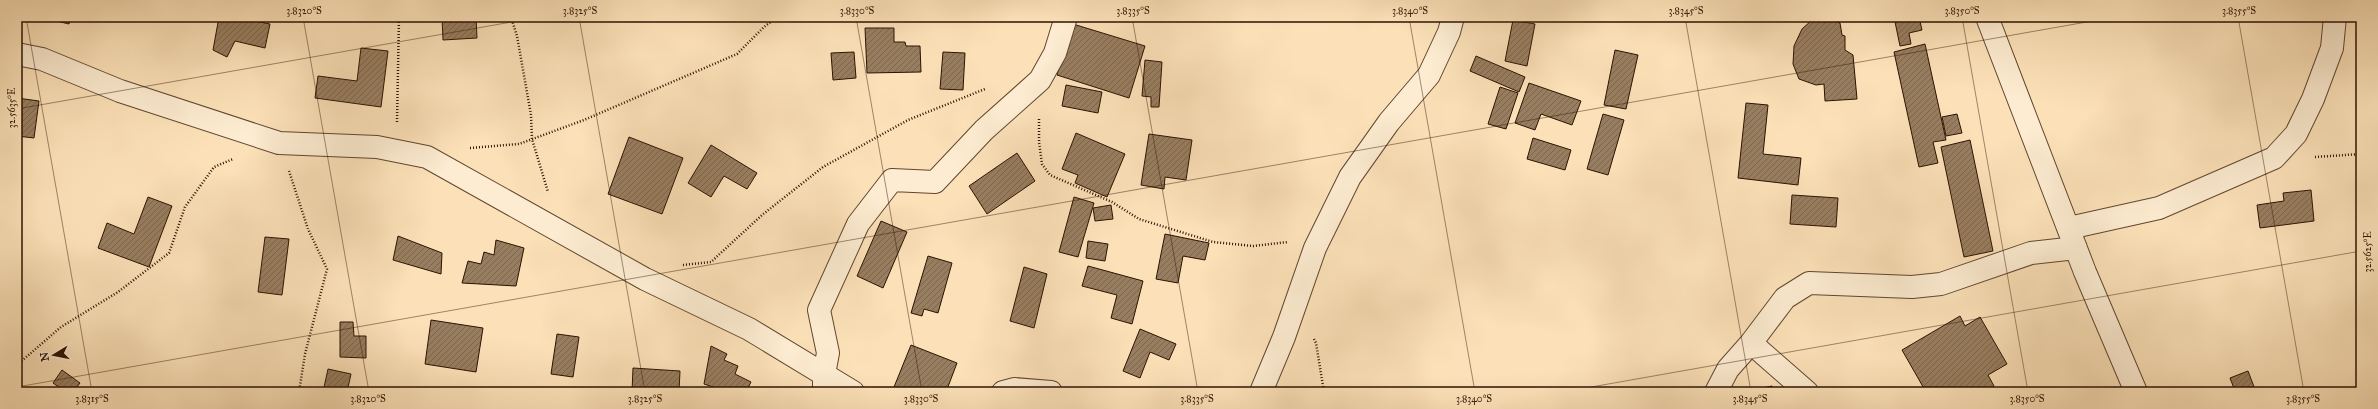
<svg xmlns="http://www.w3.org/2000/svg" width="2378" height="409" viewBox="0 0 2378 409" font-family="'IM FELL Great Primer',serif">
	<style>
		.building { fill: url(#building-hatch); stroke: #2c1201 }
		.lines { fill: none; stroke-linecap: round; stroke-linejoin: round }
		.street-casing { stroke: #60462f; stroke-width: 24 }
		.path { stroke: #2c1201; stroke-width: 2.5; stroke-dasharray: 1 2; stroke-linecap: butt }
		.street { stroke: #fdecd1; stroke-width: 22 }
		.ticks { fill: none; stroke: #2c1201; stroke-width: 1; stroke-opacity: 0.45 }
		.neatline { fill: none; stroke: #2c1201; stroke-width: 1.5 }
		.ticks-label { font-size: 10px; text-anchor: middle; fill: #2c1201 }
	</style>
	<defs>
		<pattern id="building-hatch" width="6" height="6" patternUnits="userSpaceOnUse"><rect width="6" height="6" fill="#987e60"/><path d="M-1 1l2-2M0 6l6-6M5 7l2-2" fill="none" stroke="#7c664d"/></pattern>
	</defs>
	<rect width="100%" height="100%" fill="#fce1b8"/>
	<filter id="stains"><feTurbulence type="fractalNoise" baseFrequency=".005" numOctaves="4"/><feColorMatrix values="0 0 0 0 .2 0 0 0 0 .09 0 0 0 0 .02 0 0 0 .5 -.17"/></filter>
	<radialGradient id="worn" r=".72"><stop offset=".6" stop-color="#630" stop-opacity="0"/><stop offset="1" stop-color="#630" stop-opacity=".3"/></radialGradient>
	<path class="building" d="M49 17H71L69 24 48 19Z
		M219 17H235L270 24 265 48 235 41 227 57 213 50Z
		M442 17H476L477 38 443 40Z
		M1594 17H1604L1600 22Z
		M1894 17H1919L1922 30 1909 33 1911 44 1900 46Z
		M1829 18 1840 23 1842 35 1845 36V50L1853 55 1857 99 1825 101 1824 84 1816 85 1799 79 1793 64 1794 46 1802 29 1812 20Z
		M1513 20 1535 24 1527 66 1505 61Z
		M1073 24 1145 46 1129 98 1057 75Z
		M865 28H894V42H905L906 46H920L921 72 867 73Z
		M1925 44 1946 140 1933 142 1938 163 1919 167 1894 52Z
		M361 48 388 51 381 107 315 98 318 76 357 81Z
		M1615 50 1638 55 1626 109 1604 105Z
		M854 52 856 78 833 80 831 53Z
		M943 52 965 53 963 90 940 89Z
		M1476 56 1525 77 1519 92 1470 71Z
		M1145 60 1162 62 1159 107H1151V97L1142 96Z
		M1529 83 1581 101 1572 125 1541 114 1535 130 1515 123Z
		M1066 85 1102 92 1098 113 1062 106Z
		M1500 87 1518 93 1506 129 1488 124Z
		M17 98 39 101 34 138 17 136Z
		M1746 103 1768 105 1763 154 1801 158 1798 185 1738 178Z
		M1603 114 1624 120 1608 175 1587 169Z
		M1957 114 1962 133 1946 136 1942 117Z
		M1076 133 1125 154 1107 197 1075 183 1078 175 1062 169Z
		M1149 134 1192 140 1186 180 1165 177 1164 189 1141 185Z
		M629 137 683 158 662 214 608 194Z
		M1533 138 1571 150 1565 170 1527 159Z
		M1970 140 1993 251 1964 257 1941 147Z
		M711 145 757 173 747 189 724 176 711 197 688 183Z
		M1017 153 1035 181 987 214 969 186Z
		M2311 190 2314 221 2260 228 2257 205 2284 201 2283 193Z
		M1792 195 1838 198 1836 227 1790 224Z
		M148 197 172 206 149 267 98 248 107 223 134 234Z
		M1074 197 1094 203 1078 257 1059 252Z
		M1111 205 1113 219 1095 221 1093 208Z
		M881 221 907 232 883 288 857 276Z
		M1165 234 1209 243 1205 260 1183 256 1178 283 1156 279Z
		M398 236 442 253 441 274 393 260Z
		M265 237 289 239 282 295 258 292Z
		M496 240 524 248 516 286 462 283 468 261 481 264 484 252 494 255Z
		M1088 241 1108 244 1105 261 1086 258Z
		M928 256 952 263 938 313 924 309 922 316 911 313Z
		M1088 266 1143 281 1132 324 1111 318 1117 295 1082 286Z
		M1024 267 1047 274 1034 328 1010 321Z
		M1960 316 1965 326 1980 317 2007 364 1988 375 1994 386 1984 392H1926L1902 350Z
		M431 320 483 328 476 372 425 364Z
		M340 322H353L354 336H366V358L340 357Z
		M1140 329 1176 344 1169 360 1150 352 1140 378 1123 371Z
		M557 334 579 337 573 377 551 374Z
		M911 345 957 363 946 392H892Z
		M711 346 727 354 724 360 738 366 735 374 751 382 746 392H728L704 384Z
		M633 368 680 371 679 392H632Z
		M328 369 351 374 347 392H323Z
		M62 370 80 383 73 392H66L53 383Z
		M2248 371 2256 392H2233L2235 391 2230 378Z
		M1772 386 1773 392H1747V391Z"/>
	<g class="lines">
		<defs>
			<path id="street" d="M1987 17 2085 272 2136 392
				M17 54 42 59 120 91 279 143 377 147 427 157 645 279 749 329 853 392
				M2069 228 2159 208 2274 158 2296 134 2313 99 2332 48 2335 17
				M1751 343 1807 392
				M824 392V374L828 353 819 310 858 224 892 180 935 182 984 130 1040 80 1055 53 1066 17
				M1003 392 1014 389 1051 392
				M1261 392 1284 337 1315 248 1350 177 1389 122 1429 75 1449 32 1453 17
				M1716 392 1728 369 1751 343 1785 298 1809 283 1912 287 1941 284 2031 253 2076 248"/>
		</defs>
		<use href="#street" class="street-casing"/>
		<path class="path" d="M511 17 517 36 531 115 532 139 548 192
			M1039 119V142L1042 164 1050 175 1112 202 1139 219 1213 242 1253 246 1288 242
			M397 122 399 17
			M470 148 519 144 584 120 737 54 764 27 777 17
			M2315 157 2361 154
			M289 171 308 229 327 269 305 354 299 392
			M683 265 711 262 762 215 823 167 908 120 985 89
			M1314 339 1316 343 1324 392
			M17 365 61 327 118 292 169 253 185 207 214 167 233 159"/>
		<use href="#street" class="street"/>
	</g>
	<path class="ticks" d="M26 17 92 392M303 17 369 392M579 17 645 392M856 17 922 392M1132 17 1198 392M1409 17 1475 392M1685 17 1751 392M1962 17 2028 392M2238 17 2304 392M17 109 540 17M17 387 2115 17M1563 392 2361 251"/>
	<rect width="2378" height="409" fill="none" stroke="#fce1b8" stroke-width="44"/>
	<g transform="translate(54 355) rotate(260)" stroke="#fdecd1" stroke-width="3" paint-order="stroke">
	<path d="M0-3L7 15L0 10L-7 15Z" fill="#2c1201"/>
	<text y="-6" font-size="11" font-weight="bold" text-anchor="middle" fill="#2c1201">N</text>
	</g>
	<rect x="22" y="22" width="2334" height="365" class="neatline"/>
	<g class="ticks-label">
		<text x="304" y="14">3.8320°S</text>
		<text x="580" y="14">3.8325°S</text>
		<text x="857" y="14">3.8330°S</text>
		<text x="1133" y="14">3.8335°S</text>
		<text x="1410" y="14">3.8340°S</text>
		<text x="1686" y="14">3.8345°S</text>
		<text x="1962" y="14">3.8350°S</text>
		<text x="2239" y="14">3.8355°S</text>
		<text transform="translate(11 108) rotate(-90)" y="4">32.5635°E</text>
		<text transform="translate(2367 252) rotate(-90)" y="4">32.5625°E</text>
		<text x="92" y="402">3.8315°S</text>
		<text x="368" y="402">3.8320°S</text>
		<text x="645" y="402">3.8325°S</text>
		<text x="921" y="402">3.8330°S</text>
		<text x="1197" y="402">3.8335°S</text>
		<text x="1474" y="402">3.8340°S</text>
		<text x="1750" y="402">3.8345°S</text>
		<text x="2027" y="402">3.8350°S</text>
		<text x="2303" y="402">3.8355°S</text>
	</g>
	<rect width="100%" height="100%" filter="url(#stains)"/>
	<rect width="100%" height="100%" fill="url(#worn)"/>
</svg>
